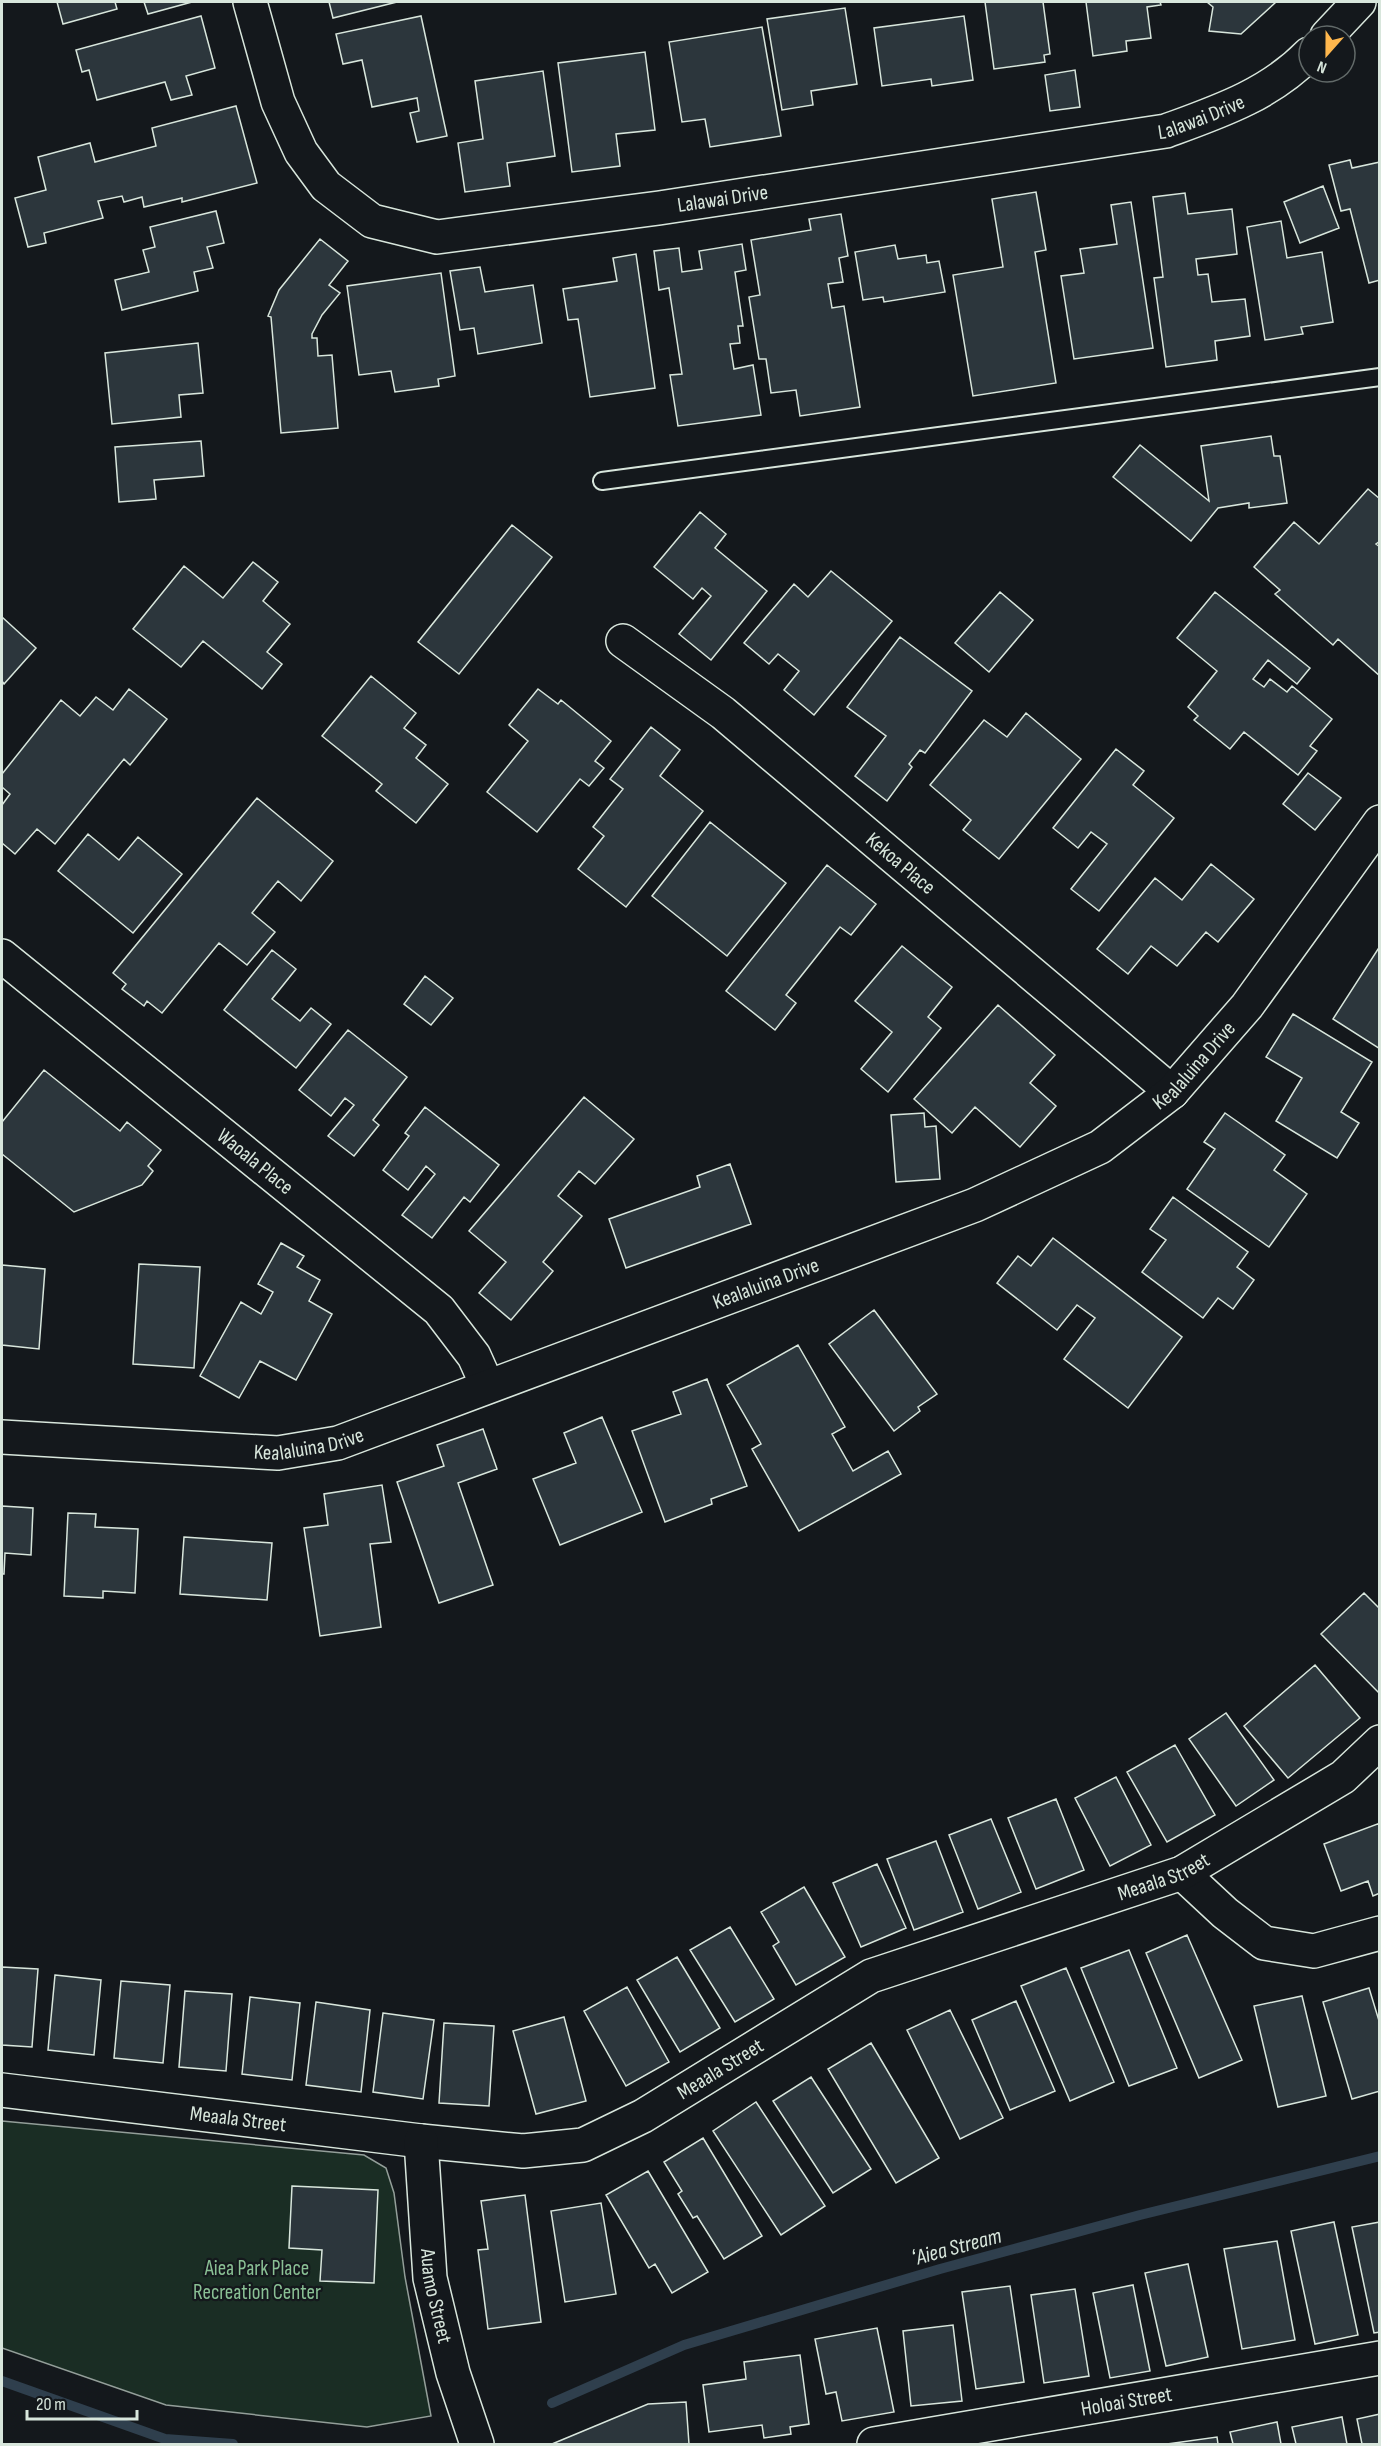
<svg xmlns="http://www.w3.org/2000/svg" width="1381" height="2446" viewBox="0 0 1381 2446" font-family="'Sofia Sans Condensed',sans-serif">
	<style>
		.green { fill: #1a2d24; stroke: #939e99; stroke-width: 1.5 }
		.lines { fill: none; stroke-linecap: round; stroke-linejoin: round }
		.stream { stroke: #2f3f4d; stroke-width: 10 }
		.building { fill: #2c363c; stroke: #d8e6dc; stroke-width: 1.5 }
		.lane-casing { stroke: #d8e6dc; stroke-width: 20 }
		.street-casing { stroke: #d8e6dc; stroke-width: 36 }
		.lane { stroke: #14181c; stroke-width: 16 }
		.street { stroke: #14181c; stroke-width: 33 }
		.labels { text-anchor: middle; stroke-width: 4.5; stroke-linejoin: round; paint-order: stroke }
		.street-label { font-size: 21px; fill: #d8e6dc; stroke: #14181c }
		.park-label { font-size: 21px; fill: #8ac095; stroke: #14181c }
		.water-label { font-size: 22px; font-style: italic; fill: #d8e6dc; stroke: #14181c }
	</style>
	<rect width="100%" height="100%" fill="#14181c"/>
	<path class="green" d="M2 2121 364 2155 386 2168 394 2193 405 2277 431 2416 367 2427 166 2405 2 2348Z"/>
	<g class="lines">
		<path class="stream" d="M2 2381 165 2439 233 2444
			M552 2403 684 2345 940 2269 1140 2215 1380 2156"/>
	</g>
	<path class="building" d="M57 2H115L117 9 63 24Z
		M144 2H192L148 14Z
		M329 2H397L333 18Z
		M985 2H1043L1050 54 1044 55 1045 62 994 69Z
		M1086 2H1160L1161 5 1147 7 1151 38 1126 41 1127 51 1093 56Z
		M1207 2H1276L1241 34 1209 31 1213 7Z
		M845 8 857 84 811 91 813 105 782 110 767 19Z
		M201 16 215 68 186 76 192 95 171 100 165 82 97 100 89 70 82 72 76 50Z
		M421 16 447 136 417 142 410 113 419 111 417 98 372 107 362 60 343 64 336 34Z
		M964 16 973 80 932 86 931 79 882 86 874 28Z
		M762 27 781 136 710 147 705 119 682 122 669 42Z
		M645 52 655 130 616 134 620 166 572 172 558 63Z
		M1075 70 1080 107 1050 111 1045 75Z
		M543 71 555 156 507 163 510 186 465 192 458 143 483 139 475 81Z
		M236 106 257 183 182 202V198L144 207 142 197 124 202 122 196 98 201 103 218 44 233 46 243 28 247 15 198 46 190 38 157 90 143 95 162 156 146 152 128Z
		M1350 160 1352 168 1380 162V280L1369 283 1350 209 1341 211 1329 165Z
		M1323 186 1339 228 1300 243 1284 202Z
		M1036 192 1046 250 1035 252 1056 383 973 396 953 275 1003 267 992 199Z
		M1185 193 1188 214 1232 209 1237 254 1196 259 1198 275 1208 274 1212 302 1245 299 1250 336 1215 341 1217 360 1166 367 1154 278 1163 277 1153 197Z
		M1131 202 1153 348 1074 359 1061 276 1084 273 1080 249 1117 244 1111 205Z
		M216 211 224 243 207 247 213 268 194 272 198 291 122 310 115 280 149 272 143 250 155 247 150 227Z
		M841 214 848 256 839 258 843 282 828 284 832 308 844 306 860 407 800 416 796 390 771 393 766 359H759L749 297 760 295 751 240 811 230 809 219Z
		M1281 221 1287 258 1322 252 1333 322 1301 327 1303 334 1265 340 1247 227Z
		M320 239 348 261 329 285 340 293 322 315 312 334V338H317L318 356 332 355 338 428 281 433 271 317 268 316 279 290Z
		M742 244 746 270 735 272 743 326H738L740 343 730 344 734 369 753 365 761 415 678 426 670 375 682 374 669 288 659 290 654 251 679 248 682 272 702 269 699 251Z
		M895 245 898 259 926 255 927 263 939 261 945 292 884 302 883 297 863 300 855 252Z
		M636 254 655 388 590 397 578 319 568 320 563 289 617 281 613 258Z
		M480 267 485 292 533 285 542 343 478 354 474 328 460 330 450 271Z
		M441 273 455 376 438 379 439 386 395 392 391 371 359 375 347 286Z
		M198 343 203 393 179 395 181 417 112 424 105 353Z
		M1271 436 1274 456H1280L1287 503 1249 508V503L1218 508 1191 541 1113 477 1140 445 1209 501 1201 446Z
		M201 441 204 476 154 480 156 499 119 502 115 447Z
		M1368 489 1380 499V541L1376 544 1380 547V676L1338 639 1333 645 1275 594 1280 590 1254 567 1294 522 1319 544Z
		M700 512 726 534 715 548 767 591 711 660 679 634 711 596 702 588 693 599 654 567Z
		M512 525 552 557 459 674 418 642Z
		M253 562 278 582 263 601 290 624 267 652 282 664 262 689 203 641 181 667 133 629 184 566 223 598Z
		M831 571 892 621 814 715 784 690 799 671 778 654 769 664 744 643 794 584 808 597Z
		M1000 592 1033 620 989 672 955 643Z
		M1215 592 1310 668 1297 684 1268 660 1253 679 1264 687 1270 679 1287 692 1292 686 1332 719 1310 746 1317 751 1298 775 1244 732 1230 749 1194 720 1198 716 1188 707 1217 671 1177 638Z
		M2 617 36 648 4 684 2 681Z
		M900 637 972 691 925 753 920 750 909 764 912 767 887 801 855 776 886 736 847 707Z
		M371 676 416 713 404 728 426 745 416 758 448 784 416 823 376 791 382 784 322 736Z
		M129 689 167 719 130 765 124 759 55 844 37 829 15 854 2 843V805L10 794 2 787V774L61 700 80 716 96 697 113 710Z
		M538 689 558 704 561 700 611 741 595 761 604 768 589 786 580 779 537 832 487 792 528 741 509 725Z
		M1026 713 1081 759 999 859 963 830 971 820 930 785 984 720 1007 737Z
		M651 727 680 750 660 776 703 811 626 907 578 869 604 836 593 827 623 789 610 779Z
		M1116 749 1144 771 1133 785 1174 818 1099 911 1071 889 1107 844 1091 832 1078 848 1053 828Z
		M1308 773 1341 798 1315 830 1283 804Z
		M257 798 333 861 301 901 278 881 252 913 275 932 247 965 219 943 162 1013 147 1001 144 1006 122 989 126 984 113 973Z
		M710 822 786 883 727 956 652 896Z
		M88 834 119 860 138 837 182 874 133 933 58 871Z
		M1211 864 1254 899 1218 942 1206 932 1177 966 1151 946 1128 974 1097 949 1155 878 1182 900Z
		M827 865 876 904 851 935 840 927 786 995 796 1003 775 1030 726 991Z
		M902 946 952 987 928 1017 941 1028 888 1092 861 1069 892 1032 855 1001Z
		M1380 946V1049L1333 1019Z
		M272 950 296 969 272 999 300 1021 311 1008 331 1024 296 1068 224 1010Z
		M425 976 453 998 431 1025 404 1004Z
		M998 1005 1055 1055 1030 1083 1056 1106 1020 1147 975 1107 952 1133 914 1099Z
		M1293 1014 1372 1062 1341 1112 1359 1123 1337 1158 1276 1121 1302 1078 1266 1057Z
		M348 1030 407 1077 373 1120 379 1125 354 1156 328 1136 354 1105 345 1098 331 1116 299 1090Z
		M44 1070 120 1131 127 1122 161 1150 148 1166 153 1171 142 1185 74 1212 2 1154V1122Z
		M584 1097 634 1139 595 1184 579 1171 558 1196 582 1216 543 1262 553 1271 511 1320 479 1293 506 1262 469 1231Z
		M425 1107 499 1165 470 1202 464 1197 432 1238 402 1215 435 1174 426 1166 408 1190 383 1170 409 1136 405 1133Z
		M924 1113 925 1127 936 1126 940 1179 896 1182 891 1115Z
		M1225 1113 1285 1155 1274 1170 1307 1194 1269 1247 1187 1189 1215 1149 1204 1142Z
		M730 1164 751 1224 626 1268 609 1219 700 1187 697 1176Z
		M1173 1197 1248 1252 1237 1267 1254 1280 1233 1309 1218 1298 1203 1318 1142 1272 1166 1240 1150 1229Z
		M1053 1238 1182 1337 1128 1408 1064 1359 1095 1318 1077 1305 1057 1330 997 1283 1018 1256 1031 1266Z
		M281 1243 304 1256 297 1267 320 1280 309 1301 332 1314 296 1380 260 1361 239 1398 200 1376 241 1302 261 1314 273 1292 258 1284Z
		M139 1264 200 1267 194 1368 133 1364Z
		M2 1265 45 1269 39 1349 2 1345Z
		M874 1310 937 1394 918 1407 920 1411 894 1431 829 1344Z
		M798 1345 845 1427 832 1434 853 1471 888 1451 901 1474 799 1531 752 1449 761 1444 727 1385Z
		M707 1379 747 1486 711 1499 712 1504 665 1522 632 1431 681 1414 673 1392Z
		M602 1417 642 1512 560 1545 533 1479 576 1463 564 1433Z
		M483 1429 497 1469 458 1483 493 1585 439 1603 397 1482 444 1466 437 1445Z
		M382 1485 391 1542 370 1544 381 1627 320 1636 304 1528 328 1525 324 1494Z
		M2 1506 33 1508 31 1555 5 1553 4 1574H2Z
		M68 1513 96 1514 95 1527 138 1529 135 1593 103 1591V1598L64 1596Z
		M184 1537 272 1543 267 1600 180 1594Z
		M1364 1593 1380 1609 1379 1693 1321 1634Z
		M1315 1665 1360 1718 1288 1778 1244 1726Z
		M1226 1713 1274 1780 1236 1806 1189 1739Z
		M1175 1745 1215 1815 1167 1842 1127 1772Z
		M1116 1777 1151 1845 1110 1866 1075 1798Z
		M1056 1799 1084 1870 1036 1889 1008 1818Z
		M991 1819 1021 1892 978 1909 949 1835Z
		M1380 1823V1893L1373 1896 1368 1881 1341 1891 1324 1844Z
		M936 1841 963 1912 914 1930 887 1859Z
		M877 1864 906 1928 861 1947 833 1883Z
		M804 1887 845 1957 796 1985 773 1946 779 1942 761 1912Z
		M730 1927 774 1999 735 2022 690 1950Z
		M1187 1935 1242 2060 1199 2078 1146 1953Z
		M1129 1950 1177 2068 1129 2086 1081 1968Z
		M677 1957 720 2028 680 2052 637 1980Z
		M2 1967 38 1969 32 2047 2 2045Z
		M1066 1968 1114 2082 1070 2101 1021 1986Z
		M55 1975 101 1980 94 2055 48 2050Z
		M121 1981 170 1985 163 2063 114 2058Z
		M627 1987 669 2062 626 2086 584 2011Z
		M1369 1988 1380 2024V2091L1352 2099 1323 2002Z
		M185 1991 232 1994 226 2071 179 2067Z
		M1302 1996 1326 2096 1278 2107 1254 2006Z
		M250 1997 300 2003 292 2080 242 2074Z
		M1016 2001 1055 2091 1010 2110 972 2020Z
		M316 2002 370 2010 361 2092 306 2085Z
		M950 2010 1003 2118 960 2139 907 2030Z
		M383 2013 434 2020 423 2099 373 2092Z
		M564 2017 586 2101 536 2114 513 2031Z
		M444 2023 494 2026 489 2106 439 2103Z
		M871 2043 939 2158 896 2183 828 2069Z
		M811 2077 871 2169 833 2193 773 2101Z
		M756 2102 825 2206 781 2235 713 2131Z
		M703 2138 762 2236 724 2259 697 2216 693 2218 678 2194 682 2191 664 2162Z
		M648 2171 708 2272 672 2293 655 2264 649 2268 606 2195Z
		M292 2186 378 2190 374 2283 320 2281 322 2250 289 2248Z
		M525 2195 541 2322 488 2329 478 2250 488 2249 481 2201Z
		M601 2203 616 2294 565 2302 551 2211Z
		M1334 2222 1358 2335 1315 2344 1291 2231Z
		M1380 2222V2332L1374 2333 1352 2227Z
		M1277 2241 1295 2340 1242 2349 1224 2249Z
		M1188 2264 1208 2357 1166 2366 1145 2273Z
		M1133 2285 1150 2371 1110 2378 1093 2293Z
		M1010 2286 1024 2382 976 2389 962 2292Z
		M1075 2289 1089 2376 1044 2383 1031 2295Z
		M953 2325 962 2401 911 2406 903 2331Z
		M877 2328 894 2412 842 2421 836 2392 826 2394 815 2339Z
		M800 2355 809 2424 790 2427 791 2434 764 2438 762 2425 709 2432 703 2385 746 2379 744 2362Z
		M686 2402 689 2444H552L648 2404Z
		M1380 2414V2444H1362L1357 2419Z
		M1342 2417 1347 2444H1296L1292 2427Z
		M1277 2422 1281 2444H1233L1230 2432Z
		M1217 2437 1218 2444H1167Z"/>
	<g class="lines">
		<defs>
			<path id="lane" d="M602 481 1380 377"/>
			<g id="street">
				<path id="s1" d="M250 2 278 102 301 152 326 186 372 221 437 237 659 208 1166 131C1218 112 1269 95 1309 54"/>
				<path d="M1327 36 1359 2"/>
				<path id="s2" d="M623 641 723 713 1172 1092"/>
				<path id="s3" d="M2 956 439 1310 474 1356 487 1385"/>
				<path id="s4" d="M2 1437 278 1453 338 1443 975 1205 1100 1147 1172 1092 1247 1006 1380 822"/>
				<path d="M1182 1873 1225 1913 1264 1943 1314 1951 1380 1933"/>
				<path id="s5" d="M2 2090 421 2141 523 2151 583 2145 643 2116 871 1976 1182 1873 1343 1777 1380 1742"/>
				<path id="s6" d="M421 2141 430 2278 453 2373 477 2444"/>
				<path id="s7" d="M874 2444 1380 2358"/>
			</g>
		</defs>
		<use href="#lane" class="lane-casing"/>
		<use href="#street" class="street-casing"/>
		<use href="#lane" class="lane"/>
		<use href="#street" class="street"/>
	</g>
	<g class="labels">
		<g class="street-label">
			<text dy="7" stroke="none"><textPath href="#s1" startOffset="1100">Lalawai Drive</textPath></text>
			<text dy="7" stroke="none"><textPath href="#s1" startOffset="614">Lalawai Drive</textPath></text>
			<text dy="7" stroke="none"><textPath href="#s2" startOffset="356">Kekoa Place</textPath></text>
			<text dy="7" stroke="none"><textPath href="#s4" startOffset="1280">Kealaluina Drive</textPath></text>
			<text dy="7" stroke="none"><textPath href="#s3" startOffset="326">Waoala Place</textPath></text>
			<text dy="7" stroke="none"><textPath href="#s4" startOffset="794">Kealaluina Drive</textPath></text>
			<text dy="7" stroke="none"><textPath href="#s4" startOffset="308">Kealaluina Drive</textPath></text>
			<text dy="7" stroke="none"><textPath href="#s5" startOffset="1228">Meaala Street</textPath></text>
			<text dy="7" stroke="none"><textPath href="#s5" startOffset="742">Meaala Street</textPath></text>
			<text dy="7" stroke="none"><textPath href="#s5" startOffset="238">Meaala Street</textPath></text>
			<text dy="7" stroke="none"><textPath href="#s6" startOffset="156">Auamo Street</textPath></text>
			<text dy="7" stroke="none"><textPath href="#s7" startOffset="256">Holoai Street</textPath></text>
		</g>
		<g class="park-label">
			<text x="257" y="2275">Aiea Park Place<tspan x="257" dy="24">Recreation Center</tspan></text>
		</g>
		<g class="water-label">
			<text transform="translate(956 2246) rotate(-15)" y="8">ʻAiea Stream</text>
		</g>
	</g>
	<rect width="1381" height="2446" fill="none" stroke="#d8e6dc" stroke-width="6"/>
	<g transform="translate(1327 54) rotate(201)"><circle r="28" fill="#14181c" stroke="#626a69" stroke-width="1.5"/>
	<path d="M0-4.5L10 22L0 15L-10 22Z" fill="#ffb74d"/>
	<text y="-9" font-size="16" font-weight="bold" text-anchor="middle" fill="#d8e6dc">N</text>
	</g>
	<path d="M27 2410v9h110v-9" fill="none" stroke="#d8e6dc" stroke-width="3"/>
	<text x="36" y="2410" font-size="18" fill="#d8e6dc" stroke="#14181c" stroke-width="4.5" paint-order="stroke">20 m</text>
</svg>
